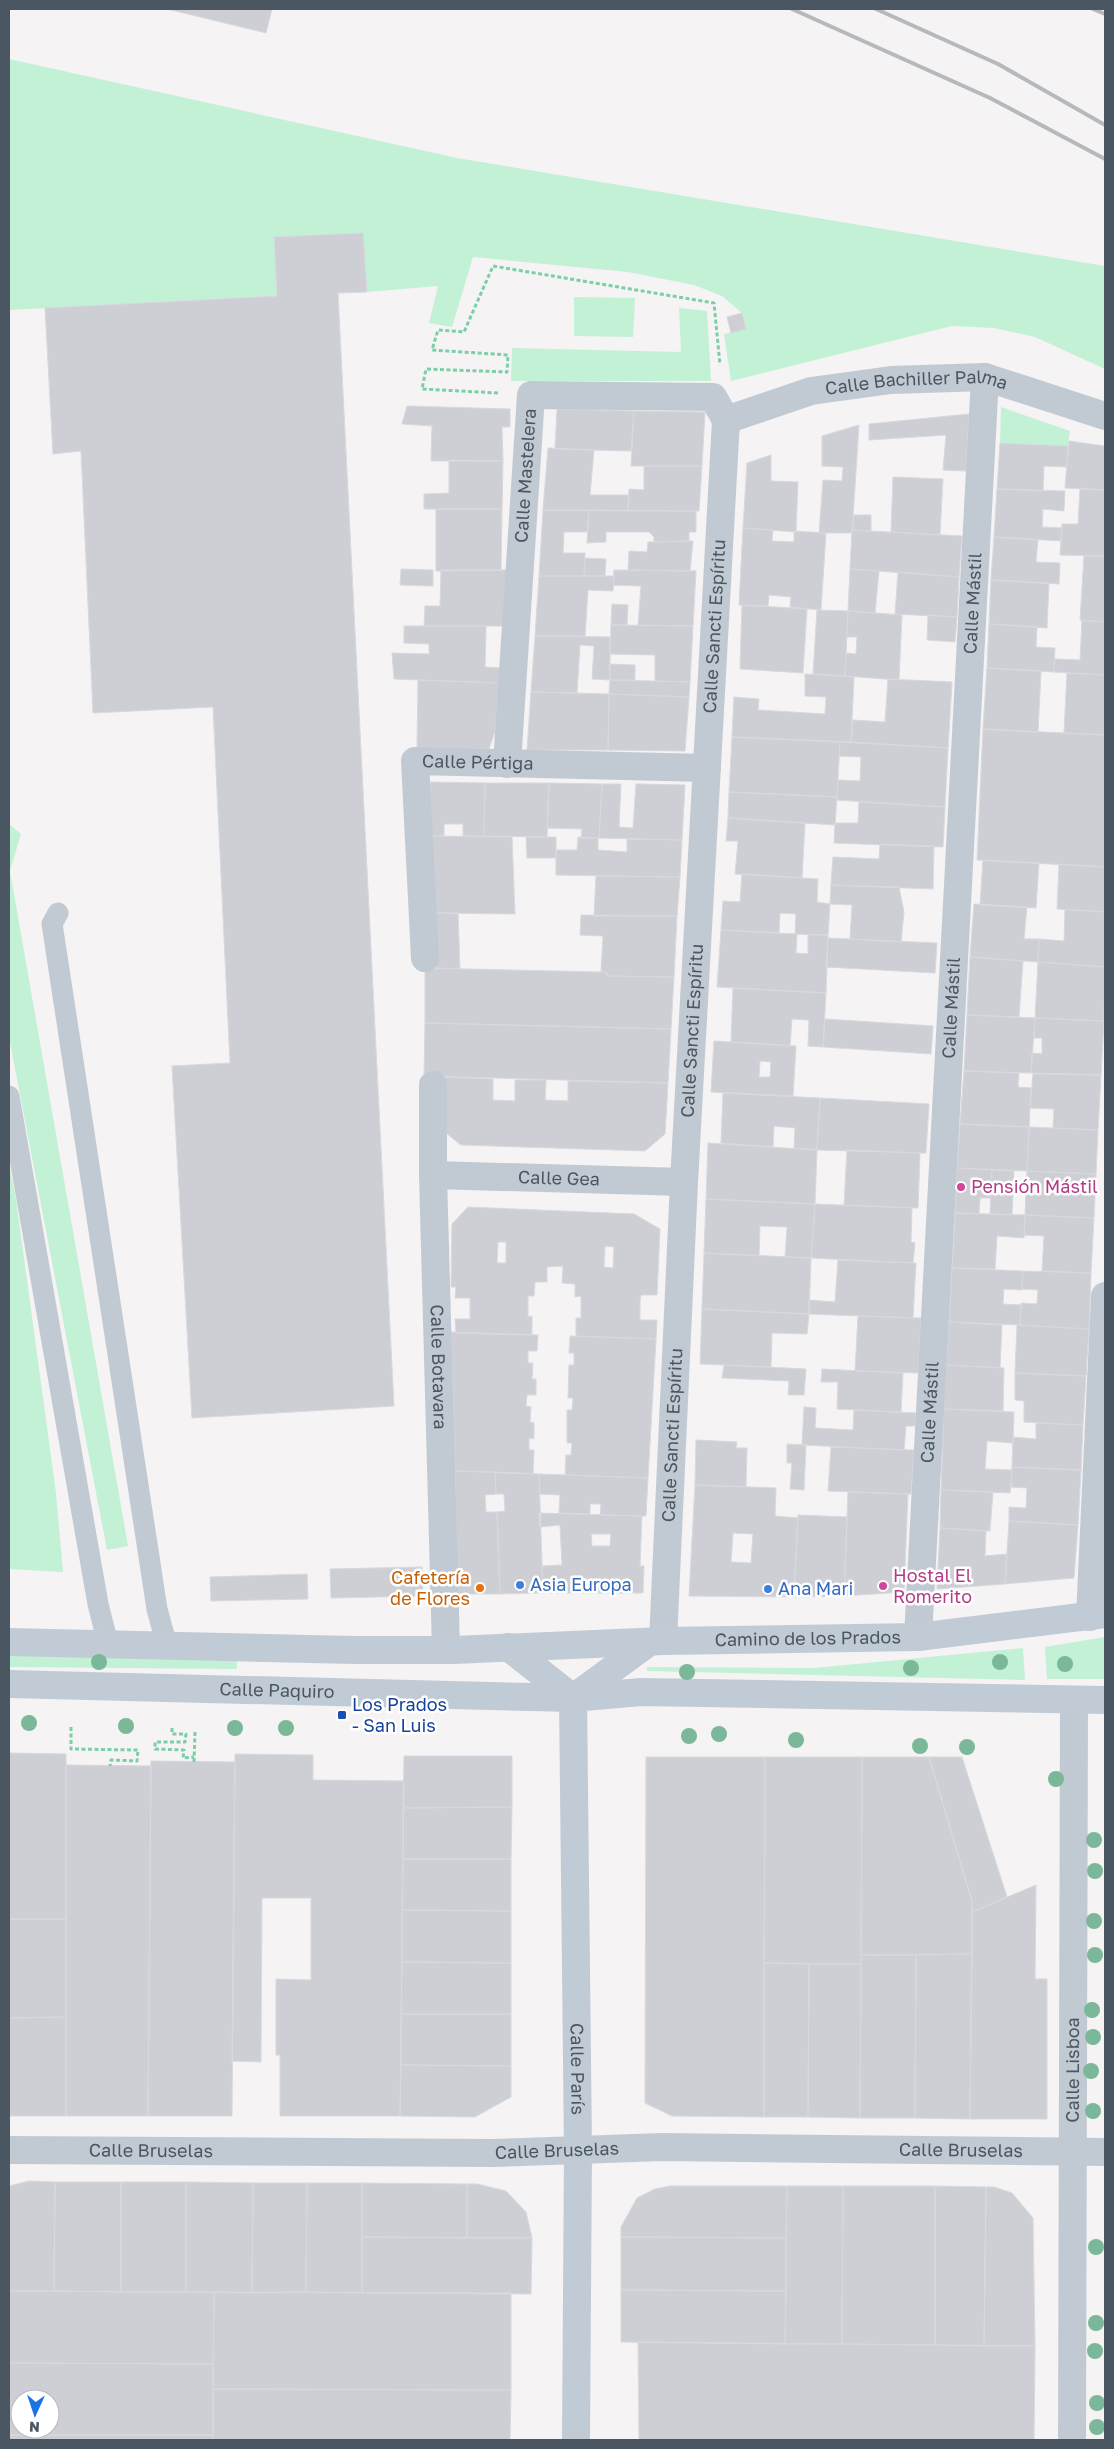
<svg xmlns="http://www.w3.org/2000/svg" width="1114" height="2449" viewBox="0 0 1114 2449" font-family="'Golos Text',sans-serif">
	<style>
		.green { fill: #c3f1d5 }
		.building { fill: #cdcfd5; stroke: #d7d9de; fill-rule: evenodd }
		.lines { fill: none; stroke-linecap: round; stroke-linejoin: round }
		.path { stroke: #7ad0a6; stroke-width: 3; stroke-dasharray: 4 2.5; stroke-linecap: butt }
		.lane { stroke: #c1cad2; stroke-width: 21 }
		.street { stroke: #c1cad2; stroke-width: 28 }
		.secondary { stroke: #c1cbd6; stroke-width: 28 }
		.rail { stroke: #b5b8bd; stroke-width: 4 }
		.tree { fill: #7bb799 }
		.hotel-dot { fill: #d1479c; stroke: #fff; stroke-width: 2 }
		.shop-dot { fill: #3f7fe0; stroke: #fff; stroke-width: 2 }
		.food-dot { fill: #e8710a; stroke: #fff; stroke-width: 2 }
		.transit-dot { fill: #1a4fb4; stroke: #fff; stroke-width: 2 }
		.labels { text-anchor: middle; stroke-width: 5; stroke-linejoin: round; paint-order: stroke }
		.street-label { font-size: 18px; fill: #4a5661; stroke: #fff }
		.hotel-label { font-size: 18px; fill: #b23c85; stroke: #fff; text-anchor: start }
		.food-label { font-size: 18px; fill: #c56008; stroke: #fff; text-anchor: end }
		.shop-label { font-size: 18px; fill: #366cbe; stroke: #fff; text-anchor: start }
		.transit-label { font-size: 18px; fill: #164399; stroke: #fff; text-anchor: start }
	</style>
	<rect width="100%" height="100%" fill="#f5f3f3"/>
	<path class="green" d="M9 59 457 158 1105 266V369L1035 337 994 328 952 326 731 381 724 334 746 329 742 313 722 296 694 285 628 272 473 257 452 327 429 323 438 286 367 292 362 233 274 237 277 296 9 310Z
		M574 297 635 298 633 337 574 336Z
		M679 308 707 311 711 381H511L512 348 681 352Z
		M1001 407 1070 431 1068 446 1000 443Z
		M9 824 21 834 10 871 128 1546 107 1550 9 1037Z
		M9 1164 16 1199 56 1493 63 1572 9 1569Z
		M1105 1637V1679H1047L1045 1647Z
		M1023 1648 1025 1680 647 1671V1667L814 1668Z
		M9 1653 237 1660V1669L9 1667Z"/>
	<path class="building" d="M167 9H272L266 33Z
		M363 233 367 292 338 293 394 1406 192 1418 172 1066 230 1063 213 707 93 713 81 451 53 454 45 308 277 296 274 237Z
		M742 313 746 329 731 333 727 317Z
		M407 406 510 409V427H502L503 461H431L432 426 402 424Z
		M557 409 634 411 631 451 555 449Z
		M634 411 705 412 702 466H631Z
		M969 414 966 471 943 470 946 435 869 440V424Z
		M859 425 852 533H819L823 480 842 481 843 467 822 466V436Z
		M1069 441 1105 446V490L1065 488Z
		M1000 443 1068 446 1067 467 1044 466 1043 491 997 489Z
		M548 448 594 450 590 495H629L628 511 543 510Z
		M771 455V481L798 482 796 532 743 528 747 463Z
		M449 460 503 461 502 509H424V494L449 493Z
		M644 466H702L699 511H628L629 489 644 490Z
		M893 477 943 479 940 535 891 532Z
		M1080 488 1105 490V556L1060 555 1062 524H1078Z
		M997 489 1065 491 1064 511 1043 509 1042 527 1062 528 1061 541 994 537Z
		M436 509H502L501 570 436 571Z
		M543 510H589L587 532H564L563 553H585L584 576H539Z
		M589 510 696 511V532H689V541L654 542V537L649 532H606V542L587 543Z
		M854 515H871V531L852 530Z
		M743 528 773 530 772 541 794 542V531L826 533 821 610 790 607 791 597 769 595 768 606 739 605Z
		M852 530 962 536 959 577 850 569Z
		M994 537 1038 540 1036 562 1060 563 1059 584 991 580Z
		M693 541 690 571 628 570 629 551 647 552 648 542Z
		M1084 556H1105V622L1080 620Z
		M585 558 606 559 605 576H584Z
		M401 569 433 570V586L400 585Z
		M850 569 879 571 875 613 848 611Z
		M441 570H508L503 626H424L425 606H440Z
		M614 570 696 571 693 626 638 625 641 586 613 585Z
		M898 572 959 577 957 617 895 614Z
		M539 576H614L613 591 588 590 585 636H535Z
		M991 580 1049 583 1047 628 989 624Z
		M612 604 628 605 627 625H611Z
		M742 605 807 609 803 673 740 669Z
		M817 610 848 611 845 676 813 674Z
		M848 611 902 615 899 680 845 676 846 653 856 654 857 637H847Z
		M928 615 957 617 955 642 927 640Z
		M1082 620 1105 622V675L1054 672 1055 659 1080 660Z
		M989 624 1037 627 1036 647 1055 648 1054 672 987 668Z
		M611 625 693 626 690 682 655 681V655L610 654Z
		M404 626H486L485 667 501 668 499 683 394 679 392 653 429 654V644L404 643Z
		M535 636 610 637V680L592 679 594 646 580 645 577 693 531 692Z
		M609 664 635 665V680H610Z
		M987 668 1041 671 1038 732 983 729Z
		M1067 673 1105 675V735L1064 733Z
		M805 674 854 677 851 742 732 737 734 697 759 699 758 710 825 714 826 697 805 696Z
		M888 679 952 682 948 748 851 742 853 720 885 722Z
		M418 680 499 683 495 731 489 749 417 748Z
		M610 680 690 682 689 697 609 694Z
		M531 692 609 694 608 750H527Z
		M609 694 689 697 685 751 608 750Z
		M983 729 1105 735V867L977 860Z
		M732 737 840 742 837 797 729 792Z
		M840 742 948 748 945 807 837 800 838 780 860 781 861 757 839 756Z
		M430 782 485 783 484 836H463V824H444V836H430Z
		M485 783H549L547 837 484 836Z
		M549 783 602 784 599 838H581L582 829 547 828Z
		M602 784H621L619 827 633 828 636 784 685 785 682 840 599 838Z
		M729 792 837 797 835 825 728 818Z
		M859 802 945 807 943 847 834 843 835 823H858Z
		M728 818 805 823 802 878 735 874 738 841H726Z
		M430 836 512 837 515 914 434 913Z
		M526 837H556V858H527Z
		M578 837 598 838V850L627 852V839L682 840 680 877 556 875V850H577Z
		M880 844 934 846 933 889 831 885 833 857 879 859Z
		M983 860 1039 863 1036 908 980 905Z
		M1059 864 1105 867V912L1057 909Z
		M742 874 818 879 817 902 830 904 828 935 795 934 796 914 780 913 779 933 721 930 723 901 740 902Z
		M596 876 680 877 677 916H594Z
		M831 885 899 887 904 912 901 942 850 939 852 905 830 904Z
		M974 904 1027 907 1024 939H1039L1038 962 970 957Z
		M1065 909 1105 912V967L1038 962 1039 939 1064 941Z
		M434 913H458L460 969 436 968Z
		M581 915 677 916 674 977 607 976V973L601 972 603 936 580 935Z
		M721 930 797 934 796 953 808 954V935H828L826 993 717 987Z
		M828 938 937 943 935 973 826 967Z
		M970 957 1023 961 1019 1017 967 1015Z
		M1038 962 1105 967 1104 1021 1035 1018Z
		M425 968 601 972 607 973V976L674 977 671 1029 425 1023Z
		M733 988 826 993 823 1047 808 1046 809 1020 792 1019 790 1046 731 1042Z
		M967 1015 1035 1018 1031 1073 964 1071Z
		M1035 1018 1104 1021 1101 1075 1031 1073 1032 1053 1042 1054V1038H1034Z
		M825 1019 933 1026 931 1054 823 1047Z
		M425 1023 671 1029 668 1083 424 1076Z
		M714 1041 796 1046 793 1096 711 1092ZM760 1061 771 1062 770 1077H759Z
		M964 1071 1019 1073 1018 1087 1031 1088 1029 1127 960 1124Z
		M1033 1074 1101 1075 1098 1130 1053 1128 1054 1109 1030 1108Z
		M441 1077 493 1079V1100L515 1101V1080H546L545 1100 568 1101V1081L668 1083 665 1134 645 1151 461 1145 441 1129Z
		M723 1093 820 1098 817 1150 794 1148 795 1128 774 1126 773 1147 721 1143Z
		M820 1098 929 1104 926 1153 817 1150Z
		M960 1124 1029 1127 1027 1171 957 1168Z
		M1029 1127 1098 1130 1096 1174 1027 1171Z
		M708 1143 817 1150 815 1204 706 1199Z
		M847 1150 920 1153 918 1208 844 1205Z
		M957 1168 992 1170 991 1198H980L979 1214 955 1213Z
		M992 1170 1014 1171 1012 1215 990 1214Z
		M1027 1171 1096 1174 1094 1218 1025 1215Z
		M706 1199 815 1204 811 1258 785 1257 787 1227 760 1226 759 1256 704 1253Z
		M815 1204 912 1208 911 1242 915 1243 913 1263 811 1258Z
		M468 1207 634 1214 660 1229 657 1295H641L640 1301V1320H657L656 1339 576 1336V1318H581V1296L575 1297V1284L562 1283 563 1266 547 1267V1282H535L534 1296H528V1317L532 1316V1335L456 1333 455 1319H470V1298H455L456 1287H451L452 1224ZM498 1242H506V1263H497ZM605 1246 614 1247 613 1268 604 1267Z
		M955 1213 1025 1215 1024 1238 997 1236 995 1269 952 1268Z
		M1025 1215 1094 1218 1091 1273 1042 1271 1044 1236 1024 1235Z
		M704 1253 811 1258 809 1314 702 1309Z
		M838 1260 916 1263 913 1318 809 1314V1300L835 1302Z
		M952 1268 1023 1271 1022 1290 1004 1289 1003 1304 1021 1305 1020 1325 949 1322Z
		M1023 1271 1091 1273 1089 1329 1020 1325 1021 1303 1037 1304 1038 1290 1022 1289Z
		M702 1309 809 1314 807 1334 772 1333 771 1367 700 1364Z
		M858 1316 921 1318 918 1373 855 1371Z
		M949 1322 1002 1325 1000 1368 946 1365Z
		M1017 1325 1089 1329 1086 1376 1015 1373Z
		M451 1332 538 1335 537 1351H528V1363H533L532 1379H536V1395H527L526 1406 531 1407 530 1422 534 1423V1439L529 1438V1450H534L533 1474 455 1471Z
		M570 1336 656 1339 648 1478 565 1475 566 1455H571L572 1443H567V1410H572L573 1398H568L569 1365H574V1353H569Z
		M724 1365 806 1369 804 1395H788L789 1381 722 1378Z
		M946 1365 1004 1368 1003 1411 944 1409Z
		M822 1369 903 1373 901 1412 837 1409 838 1382H821Z
		M1015 1373 1086 1376 1083 1425 1024 1422V1401L1015 1400Z
		M804 1407 816 1408 815 1428 853 1430 854 1410 916 1413 915 1426H906L904 1450 802 1445Z
		M944 1409 1014 1412 1013 1443 987 1441 985 1469 1012 1470 1010 1493 941 1490Z
		M1036 1423 1083 1425 1081 1470 1012 1467 1013 1437 1036 1439Z
		M696 1440 737 1442 736 1448H747L746 1487 695 1485Z
		M787 1444 806 1445 804 1490 790 1489 792 1463H787Z
		M831 1447 914 1450 911 1494 828 1491Z
		M1012 1467 1081 1470 1078 1525 1009 1521V1507L1026 1508 1027 1488 1011 1487Z
		M455 1471 495 1472 496 1494 485 1495 486 1512H497L500 1594H457Z
		M495 1472 539 1474 543 1593 500 1594 497 1512 505 1511 504 1494H496Z
		M539 1474 648 1478 646 1516 600 1515 601 1504H590V1514L559 1513 560 1495 540 1494Z
		M695 1485 776 1488 775 1516 798 1518 794 1597 689 1596ZM733 1533 753 1534 751 1563 731 1562Z
		M941 1490 993 1492 990 1531 940 1528Z
		M848 1492 908 1494 904 1592 844 1596Z
		M539 1513 642 1516 640 1566H644L643 1593H543L542 1566 562 1565 560 1525 540 1527ZM591 1534H611L610 1546H592Z
		M798 1515 847 1517 844 1596 794 1597Z
		M1009 1521 1078 1525 1074 1578 1005 1584Z
		M940 1528 986 1531 985 1556 1007 1554 1005 1584 937 1589Z
		M422 1567 423 1596 331 1598 330 1569Z
		M307 1574 308 1599 211 1601 210 1577Z
		M9 1753 66 1754V1919H9Z
		M235 1754 313 1755V1780L404 1781 400 2116H280V2055H276V1979L311 1980V1898H262L261 2062 232 2061Z
		M404 1756H512V1807L403 1808Z
		M646 1757H765L764 2117 672 2116 645 2103Z
		M765 1757H862L861 1964 764 1963Z
		M862 1757H929L972 1901V1954L861 1955Z
		M929 1757H962L1007 1897 972 1912V1901Z
		M151 1761 235 1762 232 2116H148Z
		M66 1765 151 1766 148 2116H66Z
		M512 1807 511 1859H403V1808Z
		M403 1859H511V1911L402 1910Z
		M1036 1885 1035 1979H1047V2119H970L972 1912Z
		M402 1910 511 1911V1963L402 1962Z
		M9 1919H66V2017L9 2018Z
		M972 1954 970 2119 915 2118 916 1955Z
		M861 1955H916L915 2118H860Z
		M402 1962 511 1963V2014H401Z
		M764 1963 809 1964 808 2117H764Z
		M809 1964H861L860 2118 808 2117Z
		M401 2014H511V2066L401 2065Z
		M66 2017V2116H9V2018Z
		M401 2065 511 2066V2097L475 2117 400 2116Z
		M29 2181 55 2182 54 2291H9V2186Z
		M55 2182H121V2292L54 2291Z
		M121 2182H186V2292H121Z
		M186 2182 253 2183 252 2293 186 2292Z
		M253 2183H307L306 2292 252 2293Z
		M307 2183H362V2293L306 2292Z
		M362 2183 467 2184V2238L362 2237Z
		M467 2184H477L506 2191 526 2212 532 2238H467Z
		M670 2186H787L786 2238 621 2237V2227L637 2198 655 2189Z
		M787 2186H843L842 2344H785Z
		M843 2186H935V2345L842 2344Z
		M935 2186 986 2187 984 2346 935 2345Z
		M986 2187H994L1012 2193 1033 2218 1035 2346H984Z
		M362 2237 532 2238 531 2294 362 2293Z
		M621 2237 786 2238V2291L621 2290Z
		M621 2290 786 2291 785 2344 621 2342Z
		M9 2291 214 2292 213 2364 9 2363Z
		M214 2292 511 2293V2390L213 2389Z
		M638 2342 1035 2346 1034 2440H639Z
		M9 2363 213 2364V2435H9ZM20 2399H50V2429H20Z
		M213 2389 511 2390 510 2440H213Z
		M9 2435H213V2440H9Z"/>
	<g class="lines">
		<path class="path" d="M498 393 422 389 426 369 507 372 508 355 432 350 438 330 464 332 493 266 714 303 720 365
			M71 1727V1749L138 1750 137 1761 111 1760 110 1766
			M172 1728V1734H186L185 1742H155V1749L184 1750 183 1758 194 1757
			M194 1762 195 1732"/>
		<path class="lane" d="M58 913 52 924 157 1609 167 1646
			M9 1096 98 1604 108 1644"/>
		<g class="street">
			<path id="s1" d="M726 420 811 391 891 380 985 377 1105 416"/>
			<path id="s2" d="M507 764 531 395 713 397 726 420"/>
			<path id="s3" d="M425 958 415 761 707 768"/>
			<path id="s4" d="M433 1085V1175L446 1649"/>
			<path id="s5" d="M433 1175 684 1182"/>
			<path d="M1090 1617 1105 1296"/>
			<path id="s6" d="M918 1637 985 377"/>
			<path id="s7" d="M663 1641 684 1182 726 420"/>
			<path id="s8" d="M9 2150 493 2153 662 2147 1105 2152"/>
			<path id="s9" d="M1072 2440 1074 1700"/>
		</g>
		<g class="secondary">
			<path id="s10" d="M9 1642 355 1650H454L663 1641 918 1637 1105 1614"/>
			<path d="M508 1647 573 1698"/>
			<path id="s11" d="M9 1684 573 1698 641 1692 1105 1700"/>
			<path id="s12" d="M573 1698 578 2150 576 2440"/>
			<path d="M573 1698 648 1643"/>
		</g>
		<path class="rail" d="M792 9 990 98 1105 159
			M876 9 998 64 1105 125
			M1093 9 1105 14"/>
	</g>
	<g class="tree">
		<circle cx="99" cy="1662" r="8"/>
		<circle cx="1000" cy="1662" r="8"/>
		<circle cx="1065" cy="1664" r="8"/>
		<circle cx="911" cy="1668" r="8"/>
		<circle cx="687" cy="1672" r="8"/>
		<circle cx="29" cy="1723" r="8"/>
		<circle cx="126" cy="1726" r="8"/>
		<circle cx="235" cy="1728" r="8"/>
		<circle cx="286" cy="1728" r="8"/>
		<circle cx="719" cy="1734" r="8"/>
		<circle cx="689" cy="1736" r="8"/>
		<circle cx="796" cy="1740" r="8"/>
		<circle cx="920" cy="1746" r="8"/>
		<circle cx="967" cy="1747" r="8"/>
		<circle cx="1056" cy="1779" r="8"/>
		<circle cx="1094" cy="1840" r="8"/>
		<circle cx="1095" cy="1871" r="8"/>
		<circle cx="1094" cy="1921" r="8"/>
		<circle cx="1095" cy="1955" r="8"/>
		<circle cx="1092" cy="2010" r="8"/>
		<circle cx="1093" cy="2037" r="8"/>
		<circle cx="1091" cy="2071" r="8"/>
		<circle cx="1093" cy="2111" r="8"/>
		<circle cx="1096" cy="2247" r="8"/>
		<circle cx="1096" cy="2323" r="8"/>
		<circle cx="1095" cy="2351" r="8"/>
		<circle cx="1097" cy="2403" r="8"/>
		<circle cx="1097" cy="2427" r="8"/>
	</g>
	<g class="hotel-dot">
		<circle cx="961" cy="1187" r="5"/>
		<circle cx="883" cy="1586" r="5"/>
	</g>
	<g class="shop-dot">
		<circle cx="520" cy="1585" r="5"/>
		<circle cx="768" cy="1589" r="5"/>
	</g>
	<circle class="food-dot" cx="480" cy="1588" r="5"/>
	<rect class="transit-dot" x="337" y="1710" width="10" height="10" rx="2.5"/>
	<g class="labels">
		<g class="street-label">
			<text dy="6" stroke="none"><textPath href="#s1" startOffset="196">Calle Bachiller Palma</textPath></text>
			<text dy="6" stroke="none"><textPath href="#s2" startOffset="289">Calle Mastelera</textPath></text>
			<text dy="6" stroke="none"><textPath href="#s6" startOffset="1035">Calle Mástil</textPath></text>
			<text dy="6" stroke="none"><textPath href="#s7" startOffset="1016">Calle Sancti Espíritu</textPath></text>
			<text dy="6" stroke="none"><textPath href="#s3" startOffset="260">Calle Pértiga</textPath></text>
			<text dy="6" stroke="none"><textPath href="#s6" startOffset="630">Calle Mástil</textPath></text>
			<text dy="6" stroke="none"><textPath href="#s7" startOffset="611">Calle Sancti Espíritu</textPath></text>
			<text dy="6" stroke="none"><textPath href="#s5" startOffset="126">Calle Gea</textPath></text>
			<text dy="6" stroke="none"><textPath href="#s4" startOffset="282">Calle Botavara</textPath></text>
			<text dy="6" stroke="none"><textPath href="#s6" startOffset="225">Calle Mástil</textPath></text>
			<text dy="6" stroke="none"><textPath href="#s7" startOffset="206">Calle Sancti Espíritu</textPath></text>
			<text dy="6" stroke="none"><textPath href="#s10" startOffset="799">Camino de los Prados</textPath></text>
			<text dy="6" stroke="none"><textPath href="#s11" startOffset="268">Calle Paquiro</textPath></text>
			<text dy="6" stroke="none"><textPath href="#s12" startOffset="371">Calle París</textPath></text>
			<text dy="6" stroke="none"><textPath href="#s9" startOffset="370">Calle Lisboa</textPath></text>
			<text dy="6" stroke="none"><textPath href="#s8" startOffset="142">Calle Bruselas</textPath></text>
			<text dy="6" stroke="none"><textPath href="#s8" startOffset="548">Calle Bruselas</textPath></text>
			<text dy="6" stroke="none"><textPath href="#s8" startOffset="952">Calle Bruselas</textPath></text>
		</g>
		<g class="hotel-label">
			<text x="971" y="1193">Pensión Mástil</text>
			<text x="893" y="1582">Hostal El<tspan x="893" dy="21">Romerito</tspan></text>
		</g>
		<g class="food-label">
			<text x="470" y="1584">Cafetería<tspan x="470" dy="21">de Flores</tspan></text>
		</g>
		<g class="shop-label">
			<text x="530" y="1591">Asia Europa</text>
			<text x="778" y="1595">Ana Mari</text>
		</g>
		<g class="transit-label">
			<text x="352" y="1711">Los Prados<tspan x="352" dy="21">- San Luis</tspan></text>
		</g>
	</g>
	<rect width="1114" height="2449" fill="none" stroke="#4a5661" stroke-width="20"/>
	<g transform="translate(35 2414) rotate(183)"><circle r="24" fill="#ffffff" stroke="#b7bbc0"/>
	<path d="M0-4L9 19L0 12L-9 19Z" fill="#1a73e8"/>
	<text y="-8" font-size="14" font-weight="bold" text-anchor="middle" fill="#4a5661">N</text>
	</g>
</svg>
